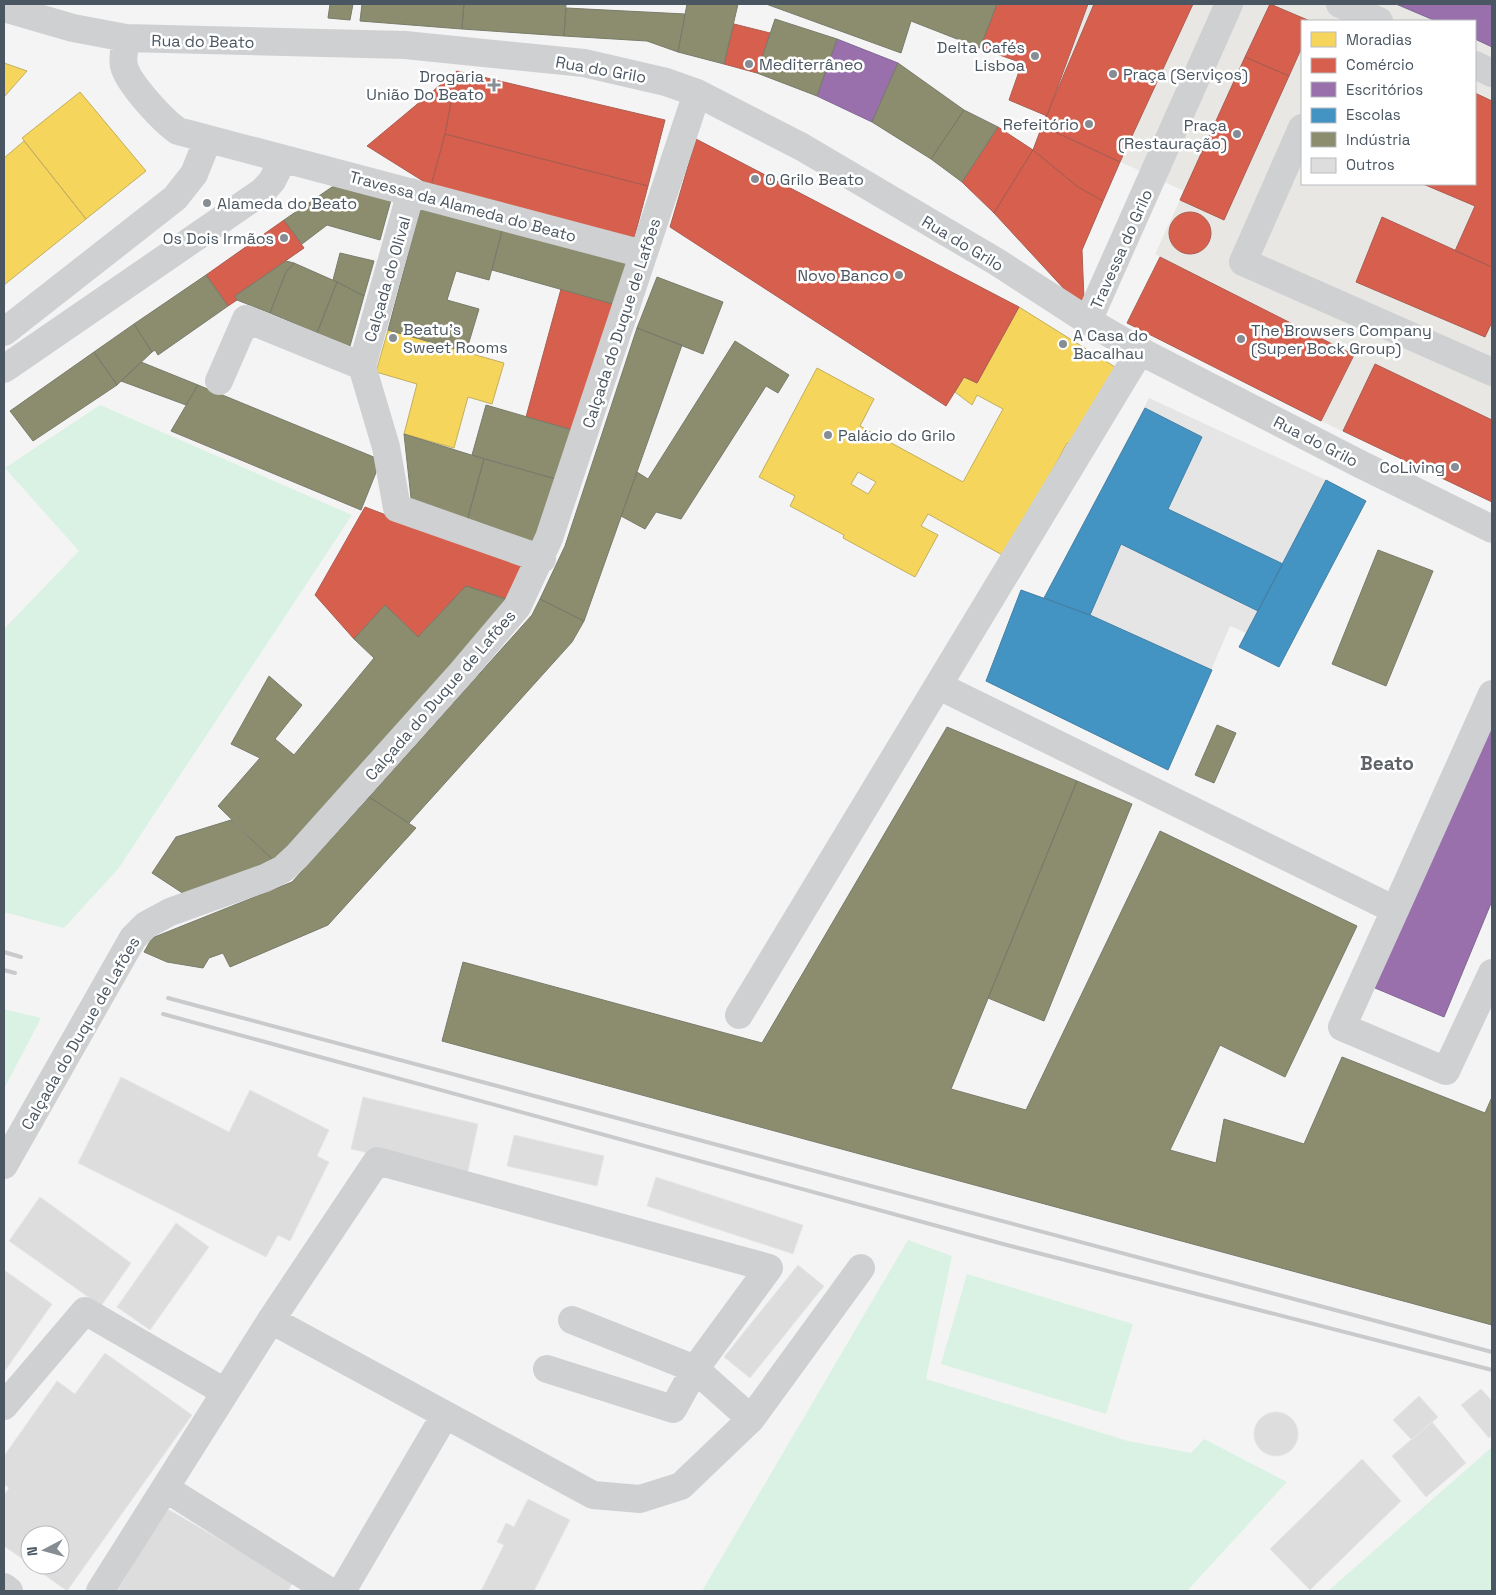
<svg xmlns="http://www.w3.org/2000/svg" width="1496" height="1595" viewBox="0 0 1496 1595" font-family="'Space Grotesk',sans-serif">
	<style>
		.commercial { fill: #e8e7e3; fill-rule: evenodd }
		.education { fill: #e6e5e6 }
		.green { fill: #d9f2e3 }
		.homes { fill: #f6d55c; stroke: #c2af5e; fill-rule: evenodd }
		.shops { fill: #d6604d; stroke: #ac5d53 }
		.offices { fill: #9970ab; stroke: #816895 }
		.schools { fill: #4393c3; stroke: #4581a6 }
		.industry { fill: #8c8c6e; stroke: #787c6a }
		.building { fill: #ddddde; stroke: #e5e6e7 }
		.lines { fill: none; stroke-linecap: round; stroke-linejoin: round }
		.minor { stroke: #ced0d2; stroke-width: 28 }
		.rail { stroke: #c9cacc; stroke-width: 4 }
		.poi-dot { fill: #868d94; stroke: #fff; stroke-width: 2 }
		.labels { text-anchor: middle; stroke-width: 5; stroke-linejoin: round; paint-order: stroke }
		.street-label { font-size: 16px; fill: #4a5661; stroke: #fff }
		.poi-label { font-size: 16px; fill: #4a5661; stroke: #fff; text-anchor: start }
		.quarter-label { font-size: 19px; font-weight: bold; fill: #5f6368; stroke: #fff }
	</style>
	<rect width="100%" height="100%" fill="#f4f4f4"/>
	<path class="commercial" d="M1088 4H1492V502L1321 421 1127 323 1160 257 1155 254 1184 191 1042 126ZM1302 21H1475V184H1302Z"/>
	<path class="education" d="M1149 398 1326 480 1246 633 1230 626 1168 770 986 681 1021 590 1044 598Z"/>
	<path class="green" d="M100 405 352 515 118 869 64 928 4 912V629L79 551 5 468Z
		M4 1009 41 1018 4 1089Z
		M908 1240 952 1256 926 1379 1128 1441 1191 1453 1204 1439 1287 1482 1187 1591H702Z
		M967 1274 1133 1324 1106 1414 941 1364Z
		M1492 1447V1591H1328Z"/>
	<path class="homes" d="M4 63 27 71 4 97Z
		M80 92 146 171 86 219 22 138Z
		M24 141 86 219 4 285V158Z
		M1019 307 1115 367 1074 447 1067 443 1006 557 928 514 921 526 938 535 915 577 843 538 844 535 790 506 795 496 759 477 817 368 874 399 860 426 963 482 1003 409 977 395 972 405 955 392 964 377 977 383ZM858 472 876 482 868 494 851 484Z
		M388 330 504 363 492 404 468 397 454 448 404 434 417 384 376 372Z"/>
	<path class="shops" d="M997 4H1088L1047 116 1009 100 1022 63 980 48Z
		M1094 4H1193L1120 162 1042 126Z
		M1270 4 1310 21H1302V47L1289 76 1245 57Z
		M734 24 770 33 757 73 724 64Z
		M1245 57 1289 76 1224 220 1180 200Z
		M457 71 445 134 431 186 367 146Z
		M457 71 665 120 648 186 445 134Z
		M1475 93 1492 101V267L1455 251 1475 206 1423 184H1475Z
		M1042 126 1120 162 1103 201 1078 187 1033 150Z
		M998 127 1033 150 994 213 962 182Z
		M445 134 648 186 633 242 431 186Z
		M696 139 1019 307 977 383 964 377 946 406 670 227Z
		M1033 150 1078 187 1103 201 1082 250 1084 299 1078 304 994 213Z
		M1169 233a21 21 0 1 1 42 0a21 21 0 1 1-42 0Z
		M1382 217 1492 267V322L1485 337 1356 282Z
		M284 220 304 248 235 296 237 300 228 306 206 275Z
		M1160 257 1354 355 1321 421 1127 323Z
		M561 289 613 304 572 430 526 417Z
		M1375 364 1492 420V502L1343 431Z
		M365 507 524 567 509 600 466 586 418 637 385 605 354 639 315 595Z"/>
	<path class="offices" d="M1396 4H1492V47L1475 39V21H1436Z
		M837 39 898 63 872 122 817 96Z
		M1492 709V901L1444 1017 1375 988Z"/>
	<path class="schools" d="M1145 408 1202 437 1168 509 1283 564 1258 611 1121 544 1090 615 1044 598Z
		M1326 480 1366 501 1279 667 1239 647Z
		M1021 590 1090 615 1212 670 1168 770 986 681Z"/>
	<path class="industry" d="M330 4H353L350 20 328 18Z
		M362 4H464L462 29 360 21Z
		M464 4H566L564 36 462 29Z
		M687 4H738L724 64 678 52Z
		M766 4H997L980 48 911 21 901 53Z
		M566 8 685 14 678 52 647 41 564 36Z
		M775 19 837 39 817 96 757 73Z
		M898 63 964 110 931 159 872 122Z
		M964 110 998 127 962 182 931 159Z
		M338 186 391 200 380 240 327 225 302 244 284 220 332 187Z
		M421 206 503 227 489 280 456 271 447 300 479 309 466 352 388 330Z
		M503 227 628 261 613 304 492 270Z
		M340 253 374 261 364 296 333 280Z
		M286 261 294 263 286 272 270 313 237 300 235 296Z
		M294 263 337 282 317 333 270 313 286 272Z
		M206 275 228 306 158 355 155 350 152 352 134 324Z
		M657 277 723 302 703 354 637 328Z
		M337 282 364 296 350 346 317 333Z
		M134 324 152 352 117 385 94 352Z
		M637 328 682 345 584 621 540 599 565 546Z
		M735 341 789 375 778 393 766 386 681 519 656 512 645 529 621 516 637 472 648 479Z
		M94 352 117 385 33 441 10 411Z
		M141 362 198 385 186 405 121 381Z
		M198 385 381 460 361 510 171 431Z
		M486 405 572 430 556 479 472 455Z
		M404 434 484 459 467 521 412 507Z
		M484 459 556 479 534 544 467 521Z
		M1378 550 1433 571 1386 686 1332 664Z
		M466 586 509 600 274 861 218 806 260 758 231 744 269 676 302 705 275 739 294 755 374 658 354 639 385 605 418 637Z
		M540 599 584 621 572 642 409 823 369 797 532 615Z
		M1217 725 1236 733 1214 783 1195 775Z
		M947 727 1077 781 951 1089 1026 1110 1160 831 1357 926 1285 1077 1220 1045 1170 1150 1216 1163 1224 1119 1304 1144 1342 1057 1485 1113 1492 1097V1325L442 1041 463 962 762 1043Z
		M1077 781 1132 804 1044 1021 988 998Z
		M369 797 416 828 328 925 230 967 223 953 209 958 203 968 167 962 144 952 152 938 292 882Z
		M231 820 274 861 184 894 152 873 176 837Z"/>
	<path class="building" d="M121 1077 229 1132 250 1090 329 1130 317 1156 329 1162 290 1241 278 1235 266 1257 78 1163Z
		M363 1097 478 1124 467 1175 351 1149Z
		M514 1135 604 1156 597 1186 507 1166Z
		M656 1177 803 1225 793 1254 647 1206Z
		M40 1197 131 1263 101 1306 9 1241Z
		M176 1223 209 1247 150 1330 117 1307Z
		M798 1265 824 1286 750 1378 724 1357Z
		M4 1270 52 1304 4 1372Z
		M105 1353 192 1415 67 1591 31 1565H60V1535H30V1564L4 1546V1495L9 1488 4 1484V1456L57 1381 75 1394Z
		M1481 1389 1492 1401V1435L1489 1438 1461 1405Z
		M1419 1396 1438 1417 1412 1440 1393 1420Z
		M1254 1434a22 22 0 1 1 44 0a22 22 0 1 1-44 0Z
		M1432 1422 1466 1463 1426 1497 1392 1456Z
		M1362 1459 1401 1501 1310 1590 1270 1549Z
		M528 1499 570 1520 534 1591H481L504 1545 497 1542 506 1523 514 1527Z
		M166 1508 293 1582 288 1591H117Z"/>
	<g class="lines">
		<path class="minor" d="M1340 4 1379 21
			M4 8 73 28 126 38 405 45 584 63 666 82 697 93 802 147 997 262 1088 321 1140 351 1358 463 1492 529
			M126 38C125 47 122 57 124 66 128 83 163 121 178 131L643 254
			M1475 65 1492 73
			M1302 128 1243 262 1492 372
			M1088 321 1229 4
			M4 332 175 198 194 174 208 139
			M362 366 386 447 397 508 542 559
			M362 366 411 192
			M4 369 263 191 272 181 283 159
			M219 381 246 319 362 366
			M939 686 1395 910 1342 1027 1446 1071 1492 973
			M1395 910 1492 694
			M739 1015 1140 351
			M4 1165 133 938 146 925 170 912 265 878 283 869 297 856 462 672 517 607 549 538 697 93
			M547 1369 673 1409 695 1369 572 1320
			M4 1406 85 1311 225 1392
			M751 1419 695 1369 769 1268 377 1161 271 1320 593 1495 640 1499 681 1486 751 1419 861 1268
			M165 1488 329 1591
			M4 1587 9 1591
			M100 1591 271 1320
			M342 1591 445 1415"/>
		<path class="rail" d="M4 952 21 957
			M4 970 15 973
			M168 998 1492 1352
			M163 1014 1003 1244 1492 1370"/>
	</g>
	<g class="poi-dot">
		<circle cx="1035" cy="56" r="5"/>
		<circle cx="749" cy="64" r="5"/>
		<circle cx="1113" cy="74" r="5"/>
		<path d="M491.5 77.5h5v5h5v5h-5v5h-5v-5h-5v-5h5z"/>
		<circle cx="1089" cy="124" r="5"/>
		<circle cx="1237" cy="134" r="5"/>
		<circle cx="755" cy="179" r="5"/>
		<circle cx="207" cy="203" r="5"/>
		<circle cx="284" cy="238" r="5"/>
		<circle cx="899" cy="275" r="5"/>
		<circle cx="393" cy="338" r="5"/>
		<circle cx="1241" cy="339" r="5"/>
		<circle cx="1063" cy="344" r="5"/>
		<circle cx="828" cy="435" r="5"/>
		<circle cx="1455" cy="467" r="5"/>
	</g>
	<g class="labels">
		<g class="street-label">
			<text transform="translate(203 41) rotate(1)" y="6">Rua do Beato</text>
			<text transform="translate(601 69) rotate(10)" y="6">Rua do Grilo</text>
			<text transform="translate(463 206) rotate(15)" y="6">Travessa da Alameda do Beato</text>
			<text transform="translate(963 243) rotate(31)" y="6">Rua do Grilo</text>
			<text transform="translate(1121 249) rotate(-66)" y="6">Travessa do Grilo</text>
			<text transform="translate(387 279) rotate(-74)" y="6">Calçada do Olival</text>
			<text transform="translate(621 323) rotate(-72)" y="6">Calçada do Duque de Lafões</text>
			<text transform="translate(1316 441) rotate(27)" y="6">Rua do Grilo</text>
			<text transform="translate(440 695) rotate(-49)" y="6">Calçada do Duque de Lafões</text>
			<text transform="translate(80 1033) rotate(-60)" y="6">Calçada do Duque de Lafões</text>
		</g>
		<g class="poi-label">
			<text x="1025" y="53" text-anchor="end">Delta Cafés<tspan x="1025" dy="18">Lisboa</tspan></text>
			<text x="759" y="70">Mediterrâneo</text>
			<text x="1123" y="80">Praça (Serviços)</text>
			<text x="484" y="82" text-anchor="end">Drogaria<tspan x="484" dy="18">União Do Beato</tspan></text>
			<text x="1079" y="130" text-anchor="end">Refeitório</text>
			<text x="1227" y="131" text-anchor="end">Praça<tspan x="1227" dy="18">(Restauração)</tspan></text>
			<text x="765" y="185">O Grilo Beato</text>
			<text x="217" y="209">Alameda do Beato</text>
			<text x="274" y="244" text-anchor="end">Os Dois Irmãos</text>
			<text x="889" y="281" text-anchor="end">Novo Banco</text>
			<text x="403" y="335">Beatu's<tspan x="403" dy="18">Sweet Rooms</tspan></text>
			<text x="1251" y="336">The Browsers Company<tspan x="1251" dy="18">(Super Bock Group)</tspan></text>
			<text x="1073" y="341">A Casa do<tspan x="1073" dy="18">Bacalhau</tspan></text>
			<text x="838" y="441">Palácio do Grilo</text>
			<text x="1445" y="473" text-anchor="end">CoLiving</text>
		</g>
		<g class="quarter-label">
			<text x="1387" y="770">Beato</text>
		</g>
	</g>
	<rect width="1496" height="1595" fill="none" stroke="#4a5661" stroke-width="10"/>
	<rect x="1301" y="20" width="175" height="165" fill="#ffffff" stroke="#b7bbc0"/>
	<rect x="1311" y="32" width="25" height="15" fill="#f6d55c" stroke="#b7bbc0"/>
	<text x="1346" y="45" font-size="15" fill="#4a5661">Moradias</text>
	<rect x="1311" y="58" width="25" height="15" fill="#d6604d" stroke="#b7bbc0"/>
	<text x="1346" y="70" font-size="15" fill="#4a5661">Comércio</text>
	<rect x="1311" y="82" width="25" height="15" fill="#9970ab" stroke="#b7bbc0"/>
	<text x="1346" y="95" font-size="15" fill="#4a5661">Escritórios</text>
	<rect x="1311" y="108" width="25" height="15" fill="#4393c3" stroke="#b7bbc0"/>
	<text x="1346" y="120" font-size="15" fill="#4a5661">Escolas</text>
	<rect x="1311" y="132" width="25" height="15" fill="#8c8c6e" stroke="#b7bbc0"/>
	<text x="1346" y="145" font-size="15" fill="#4a5661">Indústria</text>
	<rect x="1311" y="158" width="25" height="15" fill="#ddddde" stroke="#b7bbc0"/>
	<text x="1346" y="170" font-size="15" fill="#4a5661">Outros</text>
	<g transform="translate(45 1550) rotate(264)"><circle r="24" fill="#ffffff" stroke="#b7bbc0"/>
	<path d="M0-4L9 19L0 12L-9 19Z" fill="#868d94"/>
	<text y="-8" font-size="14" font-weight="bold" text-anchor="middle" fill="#4a5661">N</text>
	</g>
</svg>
